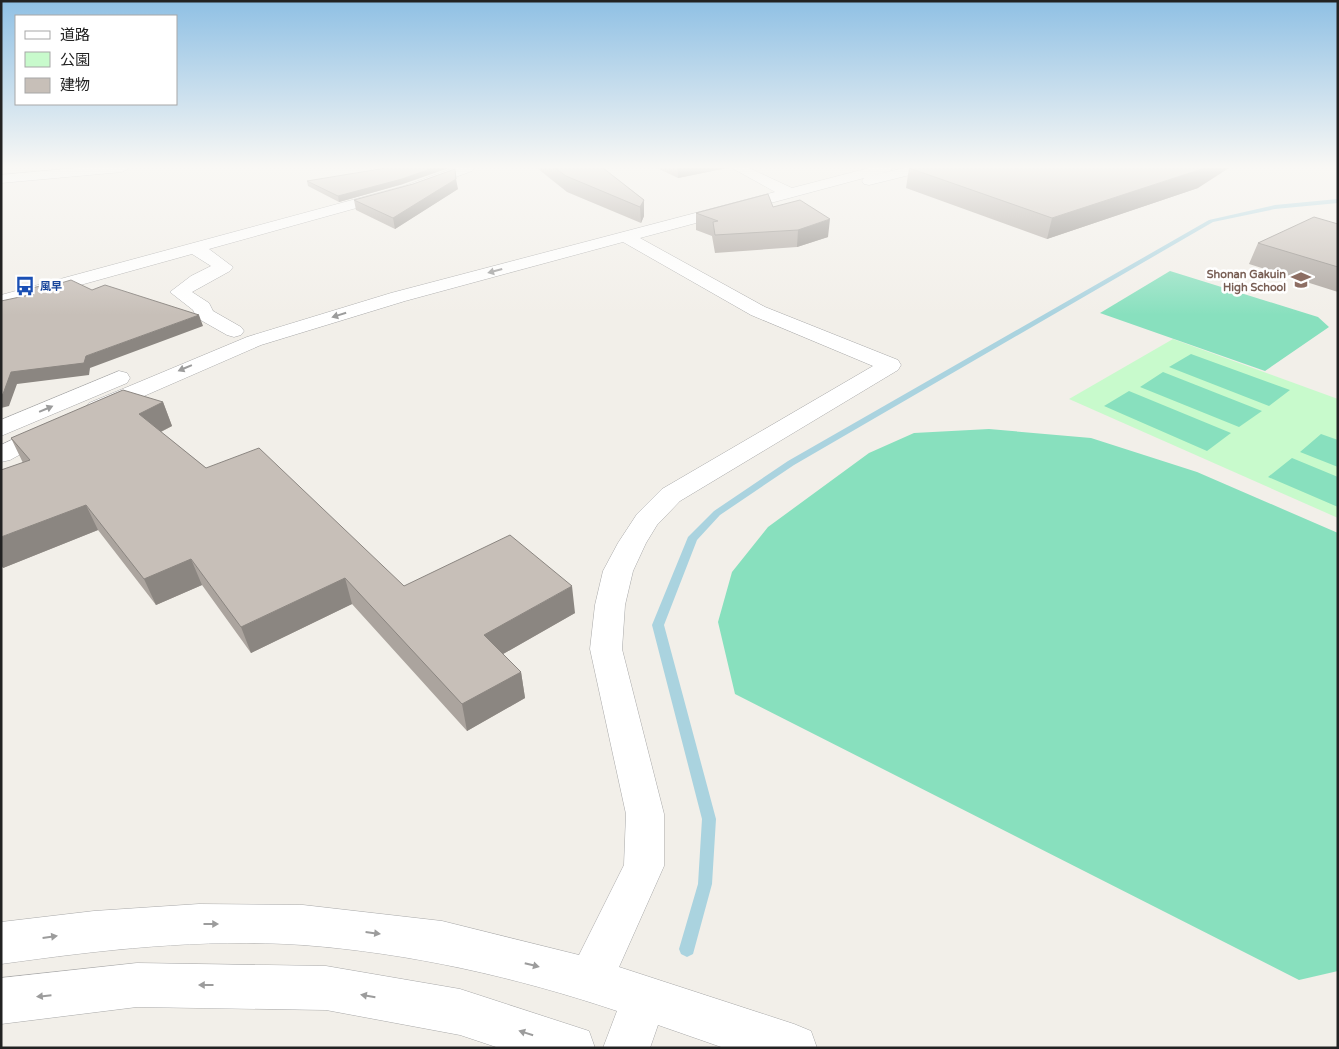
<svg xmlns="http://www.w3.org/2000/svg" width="1339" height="1049" viewBox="0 0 1339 1049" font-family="'Varela Round','Noto Sans JP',sans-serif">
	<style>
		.park { fill: #c8facc }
		.pitch { fill: #88e0be }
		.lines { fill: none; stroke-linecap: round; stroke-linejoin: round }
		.stream { fill: #aad3df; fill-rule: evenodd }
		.minor-casing { stroke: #a9a9a9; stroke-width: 1 }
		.minor { fill: #fff; fill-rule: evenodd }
		.wall { fill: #aba49e }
		.shaded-wall { fill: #8b8681 }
		.building { fill: #c7bfb8; stroke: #8b8681 }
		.oneway { fill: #9c9c9c }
		.labels { text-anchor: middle; stroke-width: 5; stroke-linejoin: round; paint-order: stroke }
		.far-education-label { font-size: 11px; font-weight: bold; fill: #785e54; stroke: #fff; text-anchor: end }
		.far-transit-label { font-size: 11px; font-weight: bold; fill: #164399; stroke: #fff; text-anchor: start }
	</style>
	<rect width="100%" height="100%" fill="#f2efe9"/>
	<path class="park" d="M1173 339 1338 399V518L1069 399Z"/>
	<path class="pitch" d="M1170 271 1318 317 1329 327 1265 371 1100 313Z
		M1191 354 1290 390 1269 406 1169 367Z
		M1163 372 1262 411 1239 427 1140 387Z
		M1129 391 1231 433 1207 451 1104 406Z
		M989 429 1091 438 1197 472 1338 533V971L1299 980 735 694 718 622 732 572 768 527 869 453 914 433Z
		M1321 434 1338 440V467L1300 452Z
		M1292 458 1338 477V507L1268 477Z"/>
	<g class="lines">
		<path class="stream" d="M1338 199V203L1275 209 1213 222 794 465 720 515 697 540 664 625 716 819 712 884 693 954 687 957 681 954 679 949 698 884 702 819 652 625 688 537 714 511 788 461 1209 220 1275 205Z"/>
		<defs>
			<path id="minor" d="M76 168H129L122 172 1 183V175Z
				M454 168H474L472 171 414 192 209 249 233 267 230 271 192 292 209 303 213 311 241 327 244 331 241 335 234 337 227 335 197 318 193 310 170 292 191 276 211 266 192 254 1 307V295L404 186Z
				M732 168H749L792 188 869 168H892L890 171 870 176 904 168H928L926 171 869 185 864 184 862 181 864 178 640 238 765 307 898 360 901 365 898 370 680 501 657 525 646 543 633 571 625 605 622 649 664 814V866L619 967 794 1024 811 1031 817 1048H724L658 1025 650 1048H603L617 1011C516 977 409 953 303 945 202 938 101 950 1 964V922L94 911 199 904 303 905 442 921 579 955 624 865 626 814 590 649 595 605 603 571 618 543 637 514 662 489 873 366 751 315 623 242 405 301 261 345 105 413 97 415 89 413 85 408 89 403 247 337 391 293 775 192Z
				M119 371 127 373 130 378 127 383 1 436V420Z
				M48 423 56 425 60 430 56 435 10 460 1 462V445Z
				M137 963 326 966 460 989 589 1031 595 1048H499L460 1035 326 1010 137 1007 1 1024V978Z"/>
		</defs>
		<use href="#minor" class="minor-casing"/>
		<use href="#minor" class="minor"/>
	</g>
	<path class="wall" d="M537 168H603L644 200V216L641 223 567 192Z
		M657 168H727L678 178Z
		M909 168 1198 188 1047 239 906 188Z
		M307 181 403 184 339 202 308 186Z
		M413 184 458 189 395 229 356 210 354 200Z
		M773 207 828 237 797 247 715 253 712 236 696 230V213Z
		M1338 224V292L1249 264 1258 243Z
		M163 402 172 426 161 432 206 468 404 586 575 613 503 654 521 672 525 698 467 731 352 604 251 653 202 585 156 605 98 530 3 568 23 463 11 438Z"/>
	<path class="shaded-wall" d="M433 168H449L403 184 339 202 338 196Z
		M678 168H727L678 178Z
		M1205 168H1229L1198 188 1047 239 1052 218Z
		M456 179 458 189 395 229 393 218Z
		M644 200V216L641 223 640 207Z
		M830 219 828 237 797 247 798 230Z
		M199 315 203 326 90 368 89 375 17 384 9 406 1 408V395L11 372 86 356Z
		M163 402 172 426 148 438 139 414Z
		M86 505 98 530 3 568 1 565V537Z
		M191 559 202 585 156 605 144 579Z
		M345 578 352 604 251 653 241 627Z
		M572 586 575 613 489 662 484 635Z
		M521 672 525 698 467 731 462 704Z"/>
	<path class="building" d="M386 168H433L402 179 338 196 307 181Z
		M555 168H603L644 200 640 207 566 176Z
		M909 168H1205L1052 218Z
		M455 169 456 179 393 218 354 200 413 184Z
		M768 194 773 207 800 200 830 219 798 230 715 235 713 222 718 221 696 213Z
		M1314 217 1338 224V267L1258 243Z
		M71 280 92 290 105 285 199 315 86 356 84 363 11 372 3 394 1 395V301L34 294 32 288 44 285 51 286Z
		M123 390 163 402 139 414 206 468 259 448 404 586 510 535 572 586 484 635 521 672 462 704 345 578 241 627 191 559 144 579 86 505 1 537V470L30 460 11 438Z"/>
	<defs><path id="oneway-solid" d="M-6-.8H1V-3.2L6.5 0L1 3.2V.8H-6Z" transform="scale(1.25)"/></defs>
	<g class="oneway">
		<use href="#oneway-solid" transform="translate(495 271) rotate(165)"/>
		<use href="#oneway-solid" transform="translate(339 315) rotate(163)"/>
		<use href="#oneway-solid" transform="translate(185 368) rotate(157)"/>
		<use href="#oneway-solid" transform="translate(46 409) rotate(-23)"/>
		<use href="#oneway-solid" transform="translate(211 924)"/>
		<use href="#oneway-solid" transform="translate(373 933) rotate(7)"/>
		<use href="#oneway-solid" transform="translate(50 937) rotate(-8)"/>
		<use href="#oneway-solid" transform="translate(532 965) rotate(14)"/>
		<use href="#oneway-solid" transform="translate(206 985) rotate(180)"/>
		<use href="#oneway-solid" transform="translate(44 996) rotate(174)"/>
		<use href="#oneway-solid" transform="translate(368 996) rotate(-170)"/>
		<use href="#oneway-solid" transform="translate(526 1033) rotate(-162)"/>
	</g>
	<linearGradient id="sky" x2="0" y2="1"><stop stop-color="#8fc0e4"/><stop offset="0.53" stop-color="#f9f8f5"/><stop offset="1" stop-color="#f9f8f5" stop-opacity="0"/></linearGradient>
	<rect width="1339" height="315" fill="url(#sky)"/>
	<defs>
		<symbol id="school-bare" viewBox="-9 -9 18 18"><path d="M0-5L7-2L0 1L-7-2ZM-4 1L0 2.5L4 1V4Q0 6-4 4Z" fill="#8d6e63" stroke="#fff" stroke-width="2.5" paint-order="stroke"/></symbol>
		<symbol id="bus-bare" viewBox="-9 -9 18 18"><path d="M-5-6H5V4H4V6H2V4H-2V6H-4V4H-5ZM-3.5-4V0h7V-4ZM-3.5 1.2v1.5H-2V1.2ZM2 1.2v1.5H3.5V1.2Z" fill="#1a4fb4" stroke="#fff" stroke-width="2.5" paint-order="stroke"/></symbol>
	</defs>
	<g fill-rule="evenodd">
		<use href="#school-bare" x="1287" y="266" width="28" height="28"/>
		<use href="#bus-bare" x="11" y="272" width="28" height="28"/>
	</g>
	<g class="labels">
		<g class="far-education-label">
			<text x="1286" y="278">Shonan Gakuin<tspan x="1286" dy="13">High School</tspan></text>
		</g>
		<g class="far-transit-label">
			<text x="40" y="290">風早</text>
		</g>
	</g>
	<rect width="1339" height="1049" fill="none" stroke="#222222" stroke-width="5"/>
	<rect x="15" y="15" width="162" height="90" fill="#ffffff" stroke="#a7a7a7"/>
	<rect x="25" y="31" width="25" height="8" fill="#ffffff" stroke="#a7a7a7"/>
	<text x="60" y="40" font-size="15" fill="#222222">道路</text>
	<rect x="25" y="52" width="25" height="15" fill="#c8facc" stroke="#a7a7a7"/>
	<text x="60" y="65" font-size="15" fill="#222222">公園</text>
	<rect x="25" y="78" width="25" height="15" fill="#c7bfb8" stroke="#a7a7a7"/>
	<text x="60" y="90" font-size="15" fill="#222222">建物</text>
</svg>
